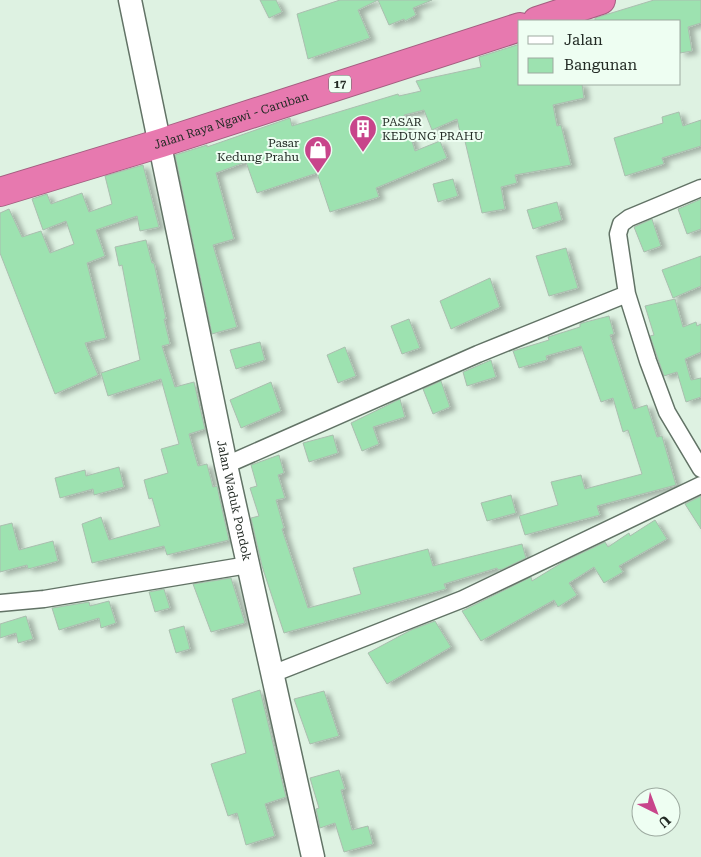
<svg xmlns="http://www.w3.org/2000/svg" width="701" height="857" viewBox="0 0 701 857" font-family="'Roboto Serif',serif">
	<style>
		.building { fill: #9de2b0; stroke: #aabeaf; filter: url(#shadow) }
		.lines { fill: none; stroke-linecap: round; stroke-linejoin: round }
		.street-casing { stroke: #627366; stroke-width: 19 }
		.secondary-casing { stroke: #627366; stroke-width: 25 }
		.highway-casing { stroke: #a25e7f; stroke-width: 30 }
		.street { stroke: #fff; stroke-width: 16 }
		.secondary { stroke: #fff; stroke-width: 22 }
		.highway { stroke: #e779af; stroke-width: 28 }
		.labels { text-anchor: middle; stroke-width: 4; stroke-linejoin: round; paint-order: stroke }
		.shield { fill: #eefef2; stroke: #606a62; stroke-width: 1 }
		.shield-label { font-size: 11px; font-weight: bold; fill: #232b25 }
		.street-label { font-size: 12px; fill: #232b25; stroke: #eefef2 }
		.poi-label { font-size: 12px; fill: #232b25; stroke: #eefef2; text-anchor: start }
	</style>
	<defs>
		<filter id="shadow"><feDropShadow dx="5.5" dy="3" stdDeviation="2.5" flood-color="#0004"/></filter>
	</defs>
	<rect width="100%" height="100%" fill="#def2e2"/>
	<path class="building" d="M260 0H276L282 12 269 18Z
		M340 0H378L358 10 370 38 308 59 297 14Z
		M378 0H432L413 8 416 15 405 21 404 19 389 25Z
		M654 0H701V23L688 27 692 51 680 53V21H595V18Z
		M520 44V84H582L584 98 553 105 557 126 561 125 571 165 515 175 517 183 501 187 505 209 482 213 464 137H461L457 119 432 130 424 110 404 115 415 151 440 141 447 158 376 188 379 197 330 212 317 173 257 193 246 162 216 173 234 239 213 245 237 327 212 334 175 155 207 145V147L290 118 292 126 398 94 399 96 421 91 416 81 481 67 479 57Z
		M679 112 683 126 701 120V146L662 158 664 164 625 176 614 138 663 123 662 117Z
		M143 165 159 227 140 231 137 216 96 230 105 256 87 263 106 338 85 343 98 375 55 394 0 253V213L9 209 22 237 41 231 50 253 74 244 66 221 43 230 32 199 47 194 51 204 82 193 89 212 112 204 105 176Z
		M453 179 458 196 438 202 433 184Z
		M701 199V229L687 234 678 209Z
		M557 202 562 220 533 229 527 210Z
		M652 219 661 246 644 252 634 227Z
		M146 240 152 263H154L166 319H164L170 344 162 346 175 387 194 382 205 429 189 434 198 466 207 464 213 487 217 486 229 540 167 555 164 546 92 563 82 524 101 517 109 540 160 526 152 498 149 499 144 480 168 473 161 449 179 444 161 379 108 396 101 373 140 360 122 265 119 266 115 247Z
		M566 248 578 288 549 296 536 256Z
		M701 256V286L673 298 662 270Z
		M490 278 500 307 451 329 440 301Z
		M675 299 683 327 696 322 697 326 701 324V352L685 359 691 380 701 378V397L686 402 677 372 664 376 650 336 654 335 645 306Z
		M609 316 614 334 610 335 634 409 647 405 657 437 662 436 676 485 597 506 600 515 525 535 519 516 558 505 551 482 581 475 585 489 642 474 628 430 623 432 613 398 601 402 581 346 546 356 547 360 519 368 513 351 549 340 548 337 580 327V324L582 323Z
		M409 319 420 348 402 354 391 326Z
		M260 342 265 360 236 369 230 350Z
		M345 347 356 376 338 383 327 355Z
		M491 360 496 377 467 386 463 372Z
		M441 381 450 407 433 414 423 389Z
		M271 382 281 411 241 428 230 400Z
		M400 399 405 417 373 427 379 444 362 451 351 423Z
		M333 435 338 453 309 462 303 443Z
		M279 455 284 473 278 475 285 498 276 500 284 528 282 529 308 608 361 594 353 568 428 549 433 566 522 544 526 558 503 569 498 570 497 568 444 584 446 589 284 633 262 566 251 518 259 516 250 488 257 486 251 465Z
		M119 467 124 487 94 495 93 489 60 498 55 478 85 470 86 476Z
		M511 495 516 513 487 521 481 503Z
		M701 496V529L685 504Z
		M655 520 667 539 619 566 623 572 604 583 594 567 569 583 577 595 558 607 554 600 481 641 462 611 531 577 532 581 563 562 605 542 608 547 629 533 630 536Z
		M12 523 19 550 53 541 58 561 28 569 27 565 0 572V526Z
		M231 578 245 623 211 632 193 584Z
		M164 589 170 608 155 612 149 592Z
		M109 601 116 623 101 628 99 618 59 630 52 608 89 602 90 606Z
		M26 616 33 639 18 643 16 633 0 638V624Z
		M435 621 451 647 387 684 368 653 411 630Z
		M184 626 190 649 176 653 169 630Z
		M260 690 286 797 265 804 275 836 246 845 237 813 228 816 211 764 246 753 232 699Z
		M324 691 339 736 310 744 294 699Z
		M339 770 345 789 341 790 352 830 368 826 373 844 344 852 335 823 320 828 316 809 319 808 310 778Z"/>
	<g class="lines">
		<defs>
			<path id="street" d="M701 188 629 218 621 224 618 234 627 294 648 361 667 412 701 469
				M226 465 478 354 627 294
				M0 603 44 599 248 565
				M272 674 463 599 701 485"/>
			<g id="secondary">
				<path id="s1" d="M130 0 226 465 313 857"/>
			</g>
			<g id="highway">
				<path d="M537 21 601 0"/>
				<path id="s2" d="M0 192 161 143 520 27"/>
			</g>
		</defs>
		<use href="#street" class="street-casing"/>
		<use href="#secondary" class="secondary-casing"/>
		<use href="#highway" class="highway-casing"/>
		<use href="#street" class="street"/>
		<use href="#secondary" class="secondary"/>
		<use href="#highway" class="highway"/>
	</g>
	<defs>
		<symbol id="building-pin" viewBox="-11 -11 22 30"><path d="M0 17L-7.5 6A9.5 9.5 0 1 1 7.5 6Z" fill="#c8458b" stroke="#eefef2"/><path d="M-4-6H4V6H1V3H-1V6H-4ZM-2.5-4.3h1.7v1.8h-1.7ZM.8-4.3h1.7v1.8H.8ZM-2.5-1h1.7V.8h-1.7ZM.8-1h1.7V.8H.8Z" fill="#fff"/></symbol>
		<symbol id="shop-pin" viewBox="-11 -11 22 30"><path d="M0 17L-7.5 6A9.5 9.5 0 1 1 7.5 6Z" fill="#c8458b" stroke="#eefef2"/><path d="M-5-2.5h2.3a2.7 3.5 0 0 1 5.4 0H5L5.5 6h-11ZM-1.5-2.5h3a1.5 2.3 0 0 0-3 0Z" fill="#fff"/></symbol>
	</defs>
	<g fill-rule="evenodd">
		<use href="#building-pin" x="347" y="113" width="32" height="43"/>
		<use href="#shop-pin" x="302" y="134" width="32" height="43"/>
	</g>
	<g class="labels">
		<rect class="shield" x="329" y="75.5" width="22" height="17" rx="4"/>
		<g class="shield-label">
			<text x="340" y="88">17</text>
		</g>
		<g class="street-label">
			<text dy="4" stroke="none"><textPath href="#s2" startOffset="242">Jalan Raya Ngawi - Caruban</textPath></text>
			<text dy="4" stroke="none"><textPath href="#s1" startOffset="511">Jalan Waduk Pondok</textPath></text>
		</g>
		<g class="poi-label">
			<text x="382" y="126">PASAR<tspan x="382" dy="14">KEDUNG PRAHU</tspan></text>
			<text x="299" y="147" text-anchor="end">Pasar<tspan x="299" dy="14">Kedung Prahu</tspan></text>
		</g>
	</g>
	<rect x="518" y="20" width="162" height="65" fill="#eefef2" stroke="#9daaa0"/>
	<rect x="528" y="36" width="25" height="8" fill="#ffffff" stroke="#9daaa0"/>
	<text x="564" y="45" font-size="15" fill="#232b25">Jalan</text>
	<rect x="528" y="58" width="25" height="15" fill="#9de2b0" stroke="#9daaa0"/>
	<text x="564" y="70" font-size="15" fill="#232b25">Bangunan</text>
	<g transform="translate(656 812) rotate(138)"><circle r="24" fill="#eefef2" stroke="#9daaa0"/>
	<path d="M0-4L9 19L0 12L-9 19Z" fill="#c8458b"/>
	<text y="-8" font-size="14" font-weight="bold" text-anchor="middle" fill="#232b25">U</text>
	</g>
</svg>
